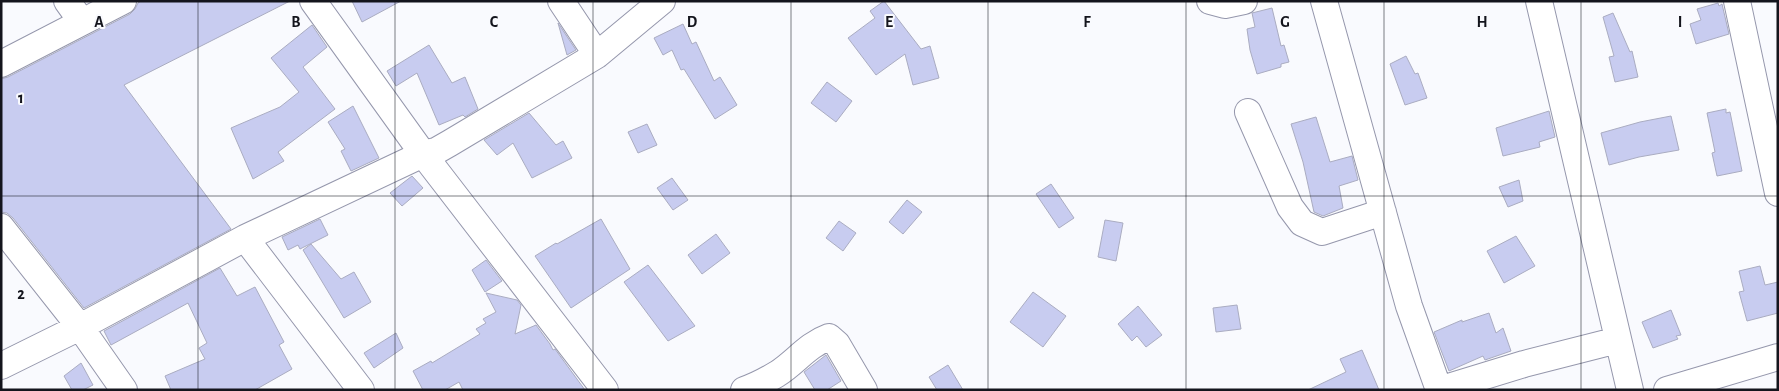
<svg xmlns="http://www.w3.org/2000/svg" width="1779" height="391" viewBox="0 0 1779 391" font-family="'Alegreya Sans',sans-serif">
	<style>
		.building { fill: #c8ccf0; stroke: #aaacc1 }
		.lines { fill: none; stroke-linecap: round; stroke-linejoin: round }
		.street-casing { stroke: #9597ac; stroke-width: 28 }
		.street { stroke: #fff; stroke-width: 26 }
		.grid { fill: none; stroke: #14151d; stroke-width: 1; stroke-opacity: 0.55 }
		.grid-label { font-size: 16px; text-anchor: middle; font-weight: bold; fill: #14151d; stroke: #f9fafe; stroke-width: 4; stroke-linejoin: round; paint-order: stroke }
	</style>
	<rect width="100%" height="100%" fill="#f9fafe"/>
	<path class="building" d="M141 1H290L124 85 231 229 84 308 13 218 7 213 1 212V79L8 77 130 14 135 9 138 3Z
		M352 1H401L362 22Z
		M884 1 921 49 930 46 939 78 913 85 905 54 876 75 848 38 875 18 870 11Z
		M1718 3 1719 6 1722 4 1729 34 1696 44 1690 24 1701 20 1697 9Z
		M1272 8 1281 46 1284 45 1289 62 1281 64V67L1257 74 1250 50 1247 29 1255 27 1252 13Z
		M1613 13 1630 52 1632 51 1638 77 1615 82 1609 57 1614 56 1603 17Z
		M558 23 576 50 567 55Z
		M683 24 692 44 696 42 714 81 720 77 737 105 715 119 684 69 681 70 672 50 663 55 654 38Z
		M312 25 327 47 303 67 335 109 278 152 284 161 253 179 231 128 280 107 299 92 271 58Z
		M429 45 452 83 465 77 478 109 465 117 463 115 439 125 417 73 396 86 387 71Z
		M1406 56 1415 74 1418 73 1427 98 1405 105 1390 64Z
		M827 82 852 101 836 122 811 103Z
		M353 106 379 158 351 171 341 151 345 149 328 122Z
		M1726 109V113L1730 112 1742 171 1717 176 1712 153 1715 152 1707 113Z
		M1549 111 1555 137 1539 142 1540 147 1503 156 1496 128Z
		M529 113 556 145 563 141 572 158 532 178 513 143 497 155 484 140Z
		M1671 116 1679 150 1639 157 1609 165 1601 133 1640 122Z
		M1316 117 1330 162 1352 156 1358 180 1339 186 1343 208 1323 216 1314 212 1303 162 1291 124Z
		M647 124 657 145 638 153 628 132Z
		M412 176 423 188 402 206 390 193Z
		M672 178 688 200 673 210 657 188Z
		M1519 180 1523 201 1508 207 1499 187Z
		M1051 184 1074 218 1059 228 1036 194Z
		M907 200 922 212 903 234 889 222Z
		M320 219 328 235 300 249 298 245 288 250 282 237Z
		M601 219 630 269 571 308 535 256 556 243 557 244Z
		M1105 220 1123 223 1116 261 1098 257Z
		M839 221 856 233 843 251 826 238Z
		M716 234 730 253 702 274 688 255Z
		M1516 236 1535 266 1504 283 1487 251Z
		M311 244 341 279 354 272 371 302 344 318 303 250Z
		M486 260 502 281 485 292 472 270Z
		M648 265 695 326 668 341 624 282Z
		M1760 266 1765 285 1778 282V313L1747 321 1739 292 1744 291 1739 271Z
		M220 268 237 296 255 287 284 342 279 345 292 369 255 390H171L165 376 205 359 199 348 207 343 188 303 111 345 104 331Z
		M1033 292 1066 316 1043 347 1010 322Z
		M486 293 517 300 521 305 515 334 536 325 550 344 553 350 555 349 585 390H463L459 382 445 390H423L413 371 431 361 432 363 480 334 476 329 486 323 483 319 496 312Z
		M1237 305 1241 329 1216 332 1213 308Z
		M1138 306 1162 335 1146 347 1137 336 1132 341 1118 324Z
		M1671 310 1681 335 1676 336 1678 339 1653 348 1642 322Z
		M1489 313 1496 333 1503 328 1511 351 1485 360 1483 356 1449 371 1434 332 1462 320V322Z
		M396 333 403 348 374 368 364 353Z
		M1362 350 1379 390H1308L1346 372 1340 359Z
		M826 355 841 381 827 390H815L804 372Z
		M81 363 93 385 83 390H72L64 376Z
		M948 365 963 390H937L929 377Z"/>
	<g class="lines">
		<defs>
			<path id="street" d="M67 1 82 22
				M313 1 423 154 605 390
				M561 1 597 55
				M1210 1 1225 5 1244 1
				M1324 1 1409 306 1439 390
				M1539 1 1630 390
				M1737 1 1778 193
				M1 64 123 1
				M1248 112 1290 207 1302 223 1322 232 1383 212
				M1 227 80 327 124 390
				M245 238 361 390
				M1 366 80 327 245 238 423 154 436 151 450 143 597 55 662 1
				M744 390C756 386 767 380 777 374 796 362 807 345 829 337L837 344 864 390
				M1439 390 1524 364 1618 340
				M1667 390 1778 357"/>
		</defs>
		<use href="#street" class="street-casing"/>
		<use href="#street" class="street"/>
	</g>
	<path class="grid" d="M198 1V390M395 1V390M593 1V390M791 1V390M988 1V390M1186 1V390M1384 1V390M1581 1V390M1 196H1778"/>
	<g class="grid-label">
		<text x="99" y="27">A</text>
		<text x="296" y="27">B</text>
		<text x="494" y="27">C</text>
		<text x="692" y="27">D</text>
		<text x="889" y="27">E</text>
		<text x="1087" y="27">F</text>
		<text x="1285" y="27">G</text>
		<text x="1482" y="27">H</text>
		<text x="1680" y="27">I</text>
		<text x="21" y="103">1</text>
		<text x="21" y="299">2</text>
	</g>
	<rect width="1779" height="391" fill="none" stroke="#14151d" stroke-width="5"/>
</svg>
